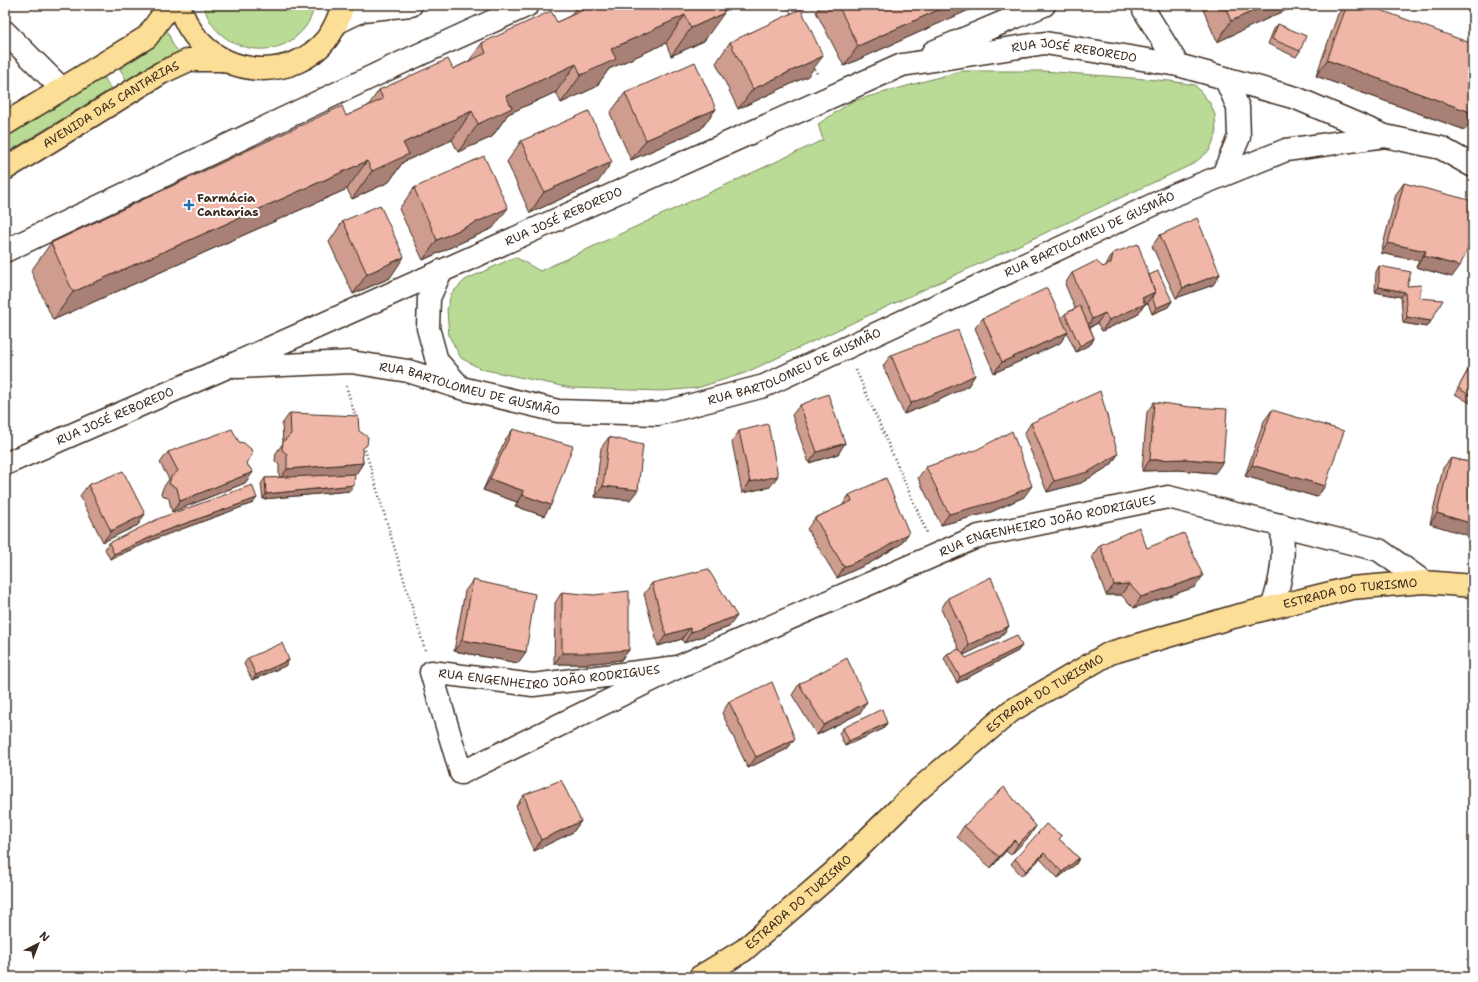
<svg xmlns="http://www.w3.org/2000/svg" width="1478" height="982" viewBox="0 0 1478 982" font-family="'Shantell Sans',sans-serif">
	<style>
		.green { fill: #b9db95; stroke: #7a825a }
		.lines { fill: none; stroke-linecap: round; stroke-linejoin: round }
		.street-casing { stroke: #3b2a1e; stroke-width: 25 }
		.secondary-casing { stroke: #3b2a1e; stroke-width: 25 }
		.primary-casing { stroke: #3b2a1e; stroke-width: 25 }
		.path { stroke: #3b2a1e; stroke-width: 2.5; stroke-dasharray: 1 3; stroke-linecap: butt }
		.street { stroke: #fff; stroke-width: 22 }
		.secondary { stroke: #fff; stroke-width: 22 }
		.primary { stroke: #fcde96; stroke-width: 22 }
		.wall { fill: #ce9d90; stroke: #3b2a1e }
		.shaded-wall { fill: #a88076; stroke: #3b2a1e }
		.building { fill: #f0b7a8; stroke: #3b2a1e }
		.poi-dot { fill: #1f6fb2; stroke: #fff; stroke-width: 1.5 }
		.labels { text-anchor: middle; stroke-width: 4; stroke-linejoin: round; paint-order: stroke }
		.street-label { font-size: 12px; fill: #3b2a1e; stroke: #fff }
		.poi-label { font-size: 12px; font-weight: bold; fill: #3b2a1e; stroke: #fff; text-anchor: start }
	</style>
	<rect width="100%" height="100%" fill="#fff"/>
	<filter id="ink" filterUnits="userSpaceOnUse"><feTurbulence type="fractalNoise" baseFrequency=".025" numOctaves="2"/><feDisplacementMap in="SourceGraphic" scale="8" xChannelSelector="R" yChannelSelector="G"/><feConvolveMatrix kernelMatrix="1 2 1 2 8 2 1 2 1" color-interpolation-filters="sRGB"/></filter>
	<g filter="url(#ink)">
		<path class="green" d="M204 5H315C312 16 308 26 299 34 269 64 212 47 204 5Z
			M167 30 173 45 180 53 171 56 127 81 120 69 152 47Z
			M961 71H1043L1170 81 1195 85 1210 103 1215 115 1216 135 1209 151 1193 164 745 373 697 388 662 391 571 388 481 369 461 358 449 336 447 310 451 294 465 280 515 257 540 271 823 140 818 124 853 101Z
			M104 77 111 89 5 154V138Z"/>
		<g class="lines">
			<defs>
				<g id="street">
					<path d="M1143 5 1144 10 1178 65"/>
					<path d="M5 32 62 89"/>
					<path d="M933 52 1044 5"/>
					<path d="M1223 175 1239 137 1238 107 1225 78"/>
					<path d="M5 251 390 68 528 5"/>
					<path d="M441 271 429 298 428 328 437 361 460 387"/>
					<path id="s1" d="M238 367 351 362 408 371 461 388 558 411 658 414 764 386 1174 195 1286 150 1385 136"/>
					<path id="s2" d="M5 464 225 368 902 65 1045 43 1178 65 1296 98 1385 136 1441 148 1473 166"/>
					<path d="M1272 607C1283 576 1284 558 1282 525"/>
					<path id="s3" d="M678 667 461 773 431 672 533 685 678 667 979 536 1168 497 1379 550 1424 582"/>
				</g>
				<path id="secondary" d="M338 22 363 10 411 5"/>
				<g id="primary">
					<path d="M180 5C182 18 190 30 198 40 230 77 293 80 326 40 334 30 339 18 343 5"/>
					<path d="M5 124 147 37 170 5"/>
					<path id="s4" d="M5 169 161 73 189 60H223"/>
					<path id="s5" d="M700 977 744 950 834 872 918 790 1011 711 1110 653 1233 617 1351 588 1424 582 1473 586"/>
				</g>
			</defs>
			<use href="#street" class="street-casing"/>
			<use href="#secondary" class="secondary-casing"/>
			<use href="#primary" class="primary-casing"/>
			<path class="path" d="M787 5 792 17
				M813 65 818 76
				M856 370 927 533
				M346 386 356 418
				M364 446 425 650"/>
			<use href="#street" class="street"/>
			<use href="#secondary" class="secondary"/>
			<use href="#primary" class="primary"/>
		</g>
		<path class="wall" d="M578 5H737L723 11 704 41 671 56 666 43 609 69 596 87 561 103 556 92 508 114 492 137 458 152 452 140 403 162 389 182 352 199 347 189 53 320 31 271 51 243 346 116 368 106 379 90 453 69 469 61 482 43 557 22 570 16Z
			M821 5H980L844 66 816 12Z
			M1201 5H1297L1217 42Z
			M1345 5H1367L1465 130 1316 76 1338 14Z
			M1278 24 1300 51 1296 57 1268 44 1274 29Z
			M730 42 808 76 738 109 716 63Z
			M625 93 716 109 701 129 631 160 610 113Z
			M521 141 598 182 530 213 507 162Z
			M1404 183 1452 277 1416 267 1419 261 1381 253 1396 194Z
			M414 188 493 228 423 260 399 209Z
			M343 221 390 278 353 294 329 242Z
			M1160 235 1220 274 1213 285 1176 298 1152 246Z
			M1113 253 1149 275 1172 301 1168 307 1152 314 1148 303 1145 304 1137 315 1102 331 1097 323 1090 328 1094 338 1091 344 1076 352 1067 333 1060 343 994 373 975 328 983 318H1061L1065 314 1075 308 1065 284 1072 273 1106 266Z
			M1379 266 1407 286 1419 298 1431 321 1427 327 1403 323 1401 297 1375 292 1376 272Z
			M891 355 975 375 968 386 937 401 904 414 883 366Z
			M1471 365 1473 366V401L1470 403 1455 394 1468 370Z
			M1154 402 1215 473 1178 470 1142 471 1147 412Z
			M800 405 845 443 838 454 809 463 792 415Z
			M1272 410 1325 486 1317 497 1245 476 1264 421Z
			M290 413 359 431 363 463 356 474 335 475 354 485 350 491 263 499 261 484 265 478H279V465L275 461 276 453 283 443 282 424Z
			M1031 423 1118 454 1111 465 1081 483 1047 492 1024 434Z
			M513 429 544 516 515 506 517 502 483 490 505 440Z
			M739 431 770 487 742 493 732 442Z
			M609 437 630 500 595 497 601 448Z
			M168 452 246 463 253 472 245 483 172 512 169 499 161 494 163 488 169 479 160 463Z
			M1451 458 1473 463 1430 524 1443 468Z
			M926 467 1024 497 991 512 941 525 918 478Z
			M88 485 138 525 103 542 80 496Z
			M849 495 901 544 870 563 837 578 807 529 815 518 842 506Z
			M253 503 160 537 110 559 105 549 109 543Z
			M1100 545 1147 548 1195 587 1134 608 1121 595H1106L1092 556Z
			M473 580 518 663 454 651 465 591Z
			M652 583 729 627 684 643 682 639 658 646 644 594Z
			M562 592 629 650 621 660 587 664H554L555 603Z
			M948 598 1009 626 1001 637 963 655 966 658 1018 651 957 683 944 659 947 654 959 649 941 609Z
			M248 658 289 660 285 666 252 680 244 664Z
			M799 684 860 713 817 735 792 695Z
			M729 702 795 739 787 749 748 768 722 713Z
			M887 723 883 729 845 746 839 733 843 728Z
			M524 795 581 821 573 832 534 851 516 806Z
			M964 826H1036L1029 837 1011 855 1006 851 991 868 957 837Z
			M1059 839 1079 858 1076 864 1058 878 1040 859 1022 876 1011 864 1015 859Z"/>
		<path class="shaded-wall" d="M709 5H737L696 23Z
			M949 5H980L844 66 858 46Z
			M1267 5H1297L1217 42 1231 21Z
			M724 13 704 41 671 56 691 28Z
			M685 15 666 43 609 69 596 87 561 103 581 75 611 49Z
			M823 56 808 76 738 109 753 89Z
			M1327 60 1473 113V119L1465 130 1316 76Z
			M576 64 556 92 508 114 492 137 458 152 478 124 506 96Z
			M716 109 701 129 631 160 646 140Z
			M472 111 452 140 403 162 389 182 352 199 372 171 403 143Z
			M367 161 347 189 53 320 73 292Z
			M612 162 598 182 530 213 544 192Z
			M508 208 493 228 423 260 437 240Z
			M1388 243 1426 251 1419 261 1381 253Z
			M1424 256 1460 266 1452 277 1416 267Z
			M404 257 390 278 353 294 367 274Z
			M1220 274 1213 285 1176 298 1183 288Z
			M1379 287 1405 292 1401 297 1375 292Z
			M1155 292 1147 303 1145 304 1137 315 1102 331 1109 320 1142 298Z
			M1172 301 1168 307 1152 314 1156 308Z
			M1105 313 1097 323 1085 330 1092 319Z
			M1407 317 1431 321 1427 327 1403 323Z
			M1068 332 1060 343 994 373 1002 362Z
			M1094 338 1091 344 1076 352 1080 346Z
			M975 375 968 386 937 401 904 414 911 403Z
			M845 443 838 454 809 463 817 452Z
			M1118 454 1111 465 1081 483 1047 492 1054 481Z
			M1185 459 1223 462 1215 473 1178 470 1142 471 1150 460Z
			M363 463 356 474 279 480 287 469Z
			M1252 465 1325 486 1317 497 1245 476Z
			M253 472 245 483 172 512 180 501Z
			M778 476 770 487 742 493 750 482Z
			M490 479 524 491 517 502 483 490Z
			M354 485 350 491 263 499 266 494Z
			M603 486 638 490 630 500 595 497Z
			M1032 486 1024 497 991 512 941 525 949 514Z
			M523 495 551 505 544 516 515 506Z
			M257 498 253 503 160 537 110 559 114 554 164 531Z
			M1437 513 1473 524V537L1430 524Z
			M145 514 138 525 103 542 111 531Z
			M909 533 901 544 870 563 837 578 844 567Z
			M1203 576 1195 587 1134 608 1141 597Z
			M1129 584 1121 595H1106L1114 585Z
			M737 616 729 627 684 643 691 632Z
			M1009 626 1001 637 962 656 969 645Z
			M690 628 682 639 658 646 666 635Z
			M462 640 526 652 518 663 454 651Z
			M1022 646 1018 651 957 683 960 677Z
			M629 650 621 660 587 664H554L562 653Z
			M289 660 285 666 252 680 256 675Z
			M867 702 860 713 817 735 824 725Z
			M887 723 883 729 845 746 849 741Z
			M795 739 787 749 748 768 756 757Z
			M581 821 573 832 534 851 541 840Z
			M1036 826 1029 837 1011 855 1018 844Z
			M1014 840 1006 851 991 868 999 857Z
			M1044 853 1040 859 1022 876 1026 871Z
			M1079 858 1076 864 1058 878 1062 872Z"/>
		<path class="building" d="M591 5H721L724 13 691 28 685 15 611 49 616 59 581 75 576 64 506 96 512 108 478 124 472 111 403 143 409 154 372 171 367 161 73 292 51 243 342 106 346 116 383 99 379 90 448 59 453 69 486 53 482 43 551 11 557 22 592 6Z
			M838 5H949L858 46Z
			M1224 5H1267L1231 21Z
			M1347 5H1367L1473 44V113L1327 60Z
			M801 9 823 56 753 89 730 42Z
			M1278 24 1306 36 1300 51 1272 39Z
			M695 62 716 109 646 140 625 93Z
			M589 111 612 162 544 192 521 141Z
			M484 156 508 208 437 240 414 188Z
			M1404 183 1473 201V236L1460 266 1424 256 1426 251 1388 243Z
			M380 205 404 257 367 274 343 221Z
			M1197 218 1220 274 1183 288 1160 235Z
			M1138 244 1155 292 1142 298 1145 304 1109 320 1105 313 1092 319 1072 273 1096 261 1103 267 1111 263 1113 253Z
			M1379 266 1411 272 1407 286 1421 285 1419 298 1443 300 1431 321 1407 317 1405 292 1379 287Z
			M1158 271 1172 301 1156 308 1152 297 1155 292 1149 275Z
			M1047 288 1068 332 1002 362 983 318Z
			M1080 306 1094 338 1080 346 1065 314Z
			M958 330 975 375 944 390 911 403 891 355Z
			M1471 365 1473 366V397L1458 388Z
			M1100 391 1118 454 1088 472 1054 481 1031 423Z
			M828 394 845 443 817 452 800 405Z
			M1154 402 1190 407 1227 409 1223 462 1185 459 1150 460Z
			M1272 410 1344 431 1325 486 1252 465Z
			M290 413 358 416 359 431 368 437 367 445 362 449 363 463 287 469V454L282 450 283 442 291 434Z
			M768 424 778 476 750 482 739 431Z
			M232 429 239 442 244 443 251 449 252 455 246 463 253 472 180 501 177 488 169 484 171 477 178 471 168 452Z
			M513 429 573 446 551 505 523 495 524 491 490 479Z
			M1012 431 1032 486 998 501 949 514 926 467 976 450Z
			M609 437 643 445 638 490 603 486Z
			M1451 458 1473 463V524L1437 513Z
			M123 471 145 514 111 531 88 485Z
			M355 474 354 485 266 494 265 478Z
			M886 478 909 533 878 552 844 567 815 518 852 501 849 495Z
			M252 485 257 498 164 531 114 554 109 543 160 518Z
			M1139 527 1147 548 1184 533 1203 576 1141 597 1129 584 1114 585 1100 545Z
			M708 569 737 616 691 632 690 628 666 635 652 583Z
			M991 577 1009 626 969 645 948 598Z
			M473 580 535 594 526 652 462 640Z
			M629 591V650L595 653H562V592L594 595Z
			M1017 635 1022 646 960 677 947 654 959 649 966 658Z
			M282 643 289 660 256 675 248 658Z
			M847 658 867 702 824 725 799 684Z
			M772 682 795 739 756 757 729 702Z
			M882 709 887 723 849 741 843 728Z
			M561 780 581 821 541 840 524 795Z
			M1004 787 1036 826 1018 844 1014 840 999 857 964 826Z
			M1046 824 1062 836 1059 839 1079 858 1062 872 1044 853 1026 871 1015 859Z"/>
	</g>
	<path class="poi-dot" d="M187 199h4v4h4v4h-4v4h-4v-4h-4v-4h4z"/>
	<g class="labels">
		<g class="street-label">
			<text dy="4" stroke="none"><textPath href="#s2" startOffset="1156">RUA JOSÉ REBOREDO</textPath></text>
			<text dy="4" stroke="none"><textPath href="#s4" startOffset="124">AVENIDA DAS CANTARIAS</textPath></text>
			<text dy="4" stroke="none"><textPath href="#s2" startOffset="611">RUA JOSÉ REBOREDO</textPath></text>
			<text dy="4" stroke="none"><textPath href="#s1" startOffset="895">RUA BARTOLOMEU DE GUSMÃO</textPath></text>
			<text dy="4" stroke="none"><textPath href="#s1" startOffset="571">RUA BARTOLOMEU DE GUSMÃO</textPath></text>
			<text dy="4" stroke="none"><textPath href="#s1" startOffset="235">RUA BARTOLOMEU DE GUSMÃO</textPath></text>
			<text dy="4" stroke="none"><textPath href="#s2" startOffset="120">RUA JOSÉ REBOREDO</textPath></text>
			<text dy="4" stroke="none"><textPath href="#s3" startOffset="993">RUA ENGENHEIRO JOÃO RODRIGUES</textPath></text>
			<text dy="4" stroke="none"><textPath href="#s5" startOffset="773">ESTRADA DO TURISMO</textPath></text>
			<text dy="4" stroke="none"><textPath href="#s3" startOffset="466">RUA ENGENHEIRO JOÃO RODRIGUES</textPath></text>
			<text dy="4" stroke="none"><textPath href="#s5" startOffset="448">ESTRADA DO TURISMO</textPath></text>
			<text dy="4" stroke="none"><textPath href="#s5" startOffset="124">ESTRADA DO TURISMO</textPath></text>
		</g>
		<g class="poi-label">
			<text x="197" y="202">Farmácia<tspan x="197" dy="14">Cantarias</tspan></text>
		</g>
	</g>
	<rect width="1478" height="982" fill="none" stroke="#fff" stroke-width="20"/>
	<rect x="10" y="10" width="1458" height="962" fill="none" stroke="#3b2a1e" stroke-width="1.5" filter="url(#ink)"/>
	<g transform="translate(38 944) rotate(42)" stroke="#ffffff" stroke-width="3" paint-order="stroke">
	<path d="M0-3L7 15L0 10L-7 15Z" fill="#3b2a1e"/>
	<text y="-6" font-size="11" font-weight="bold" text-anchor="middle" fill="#3b2a1e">N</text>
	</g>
</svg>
